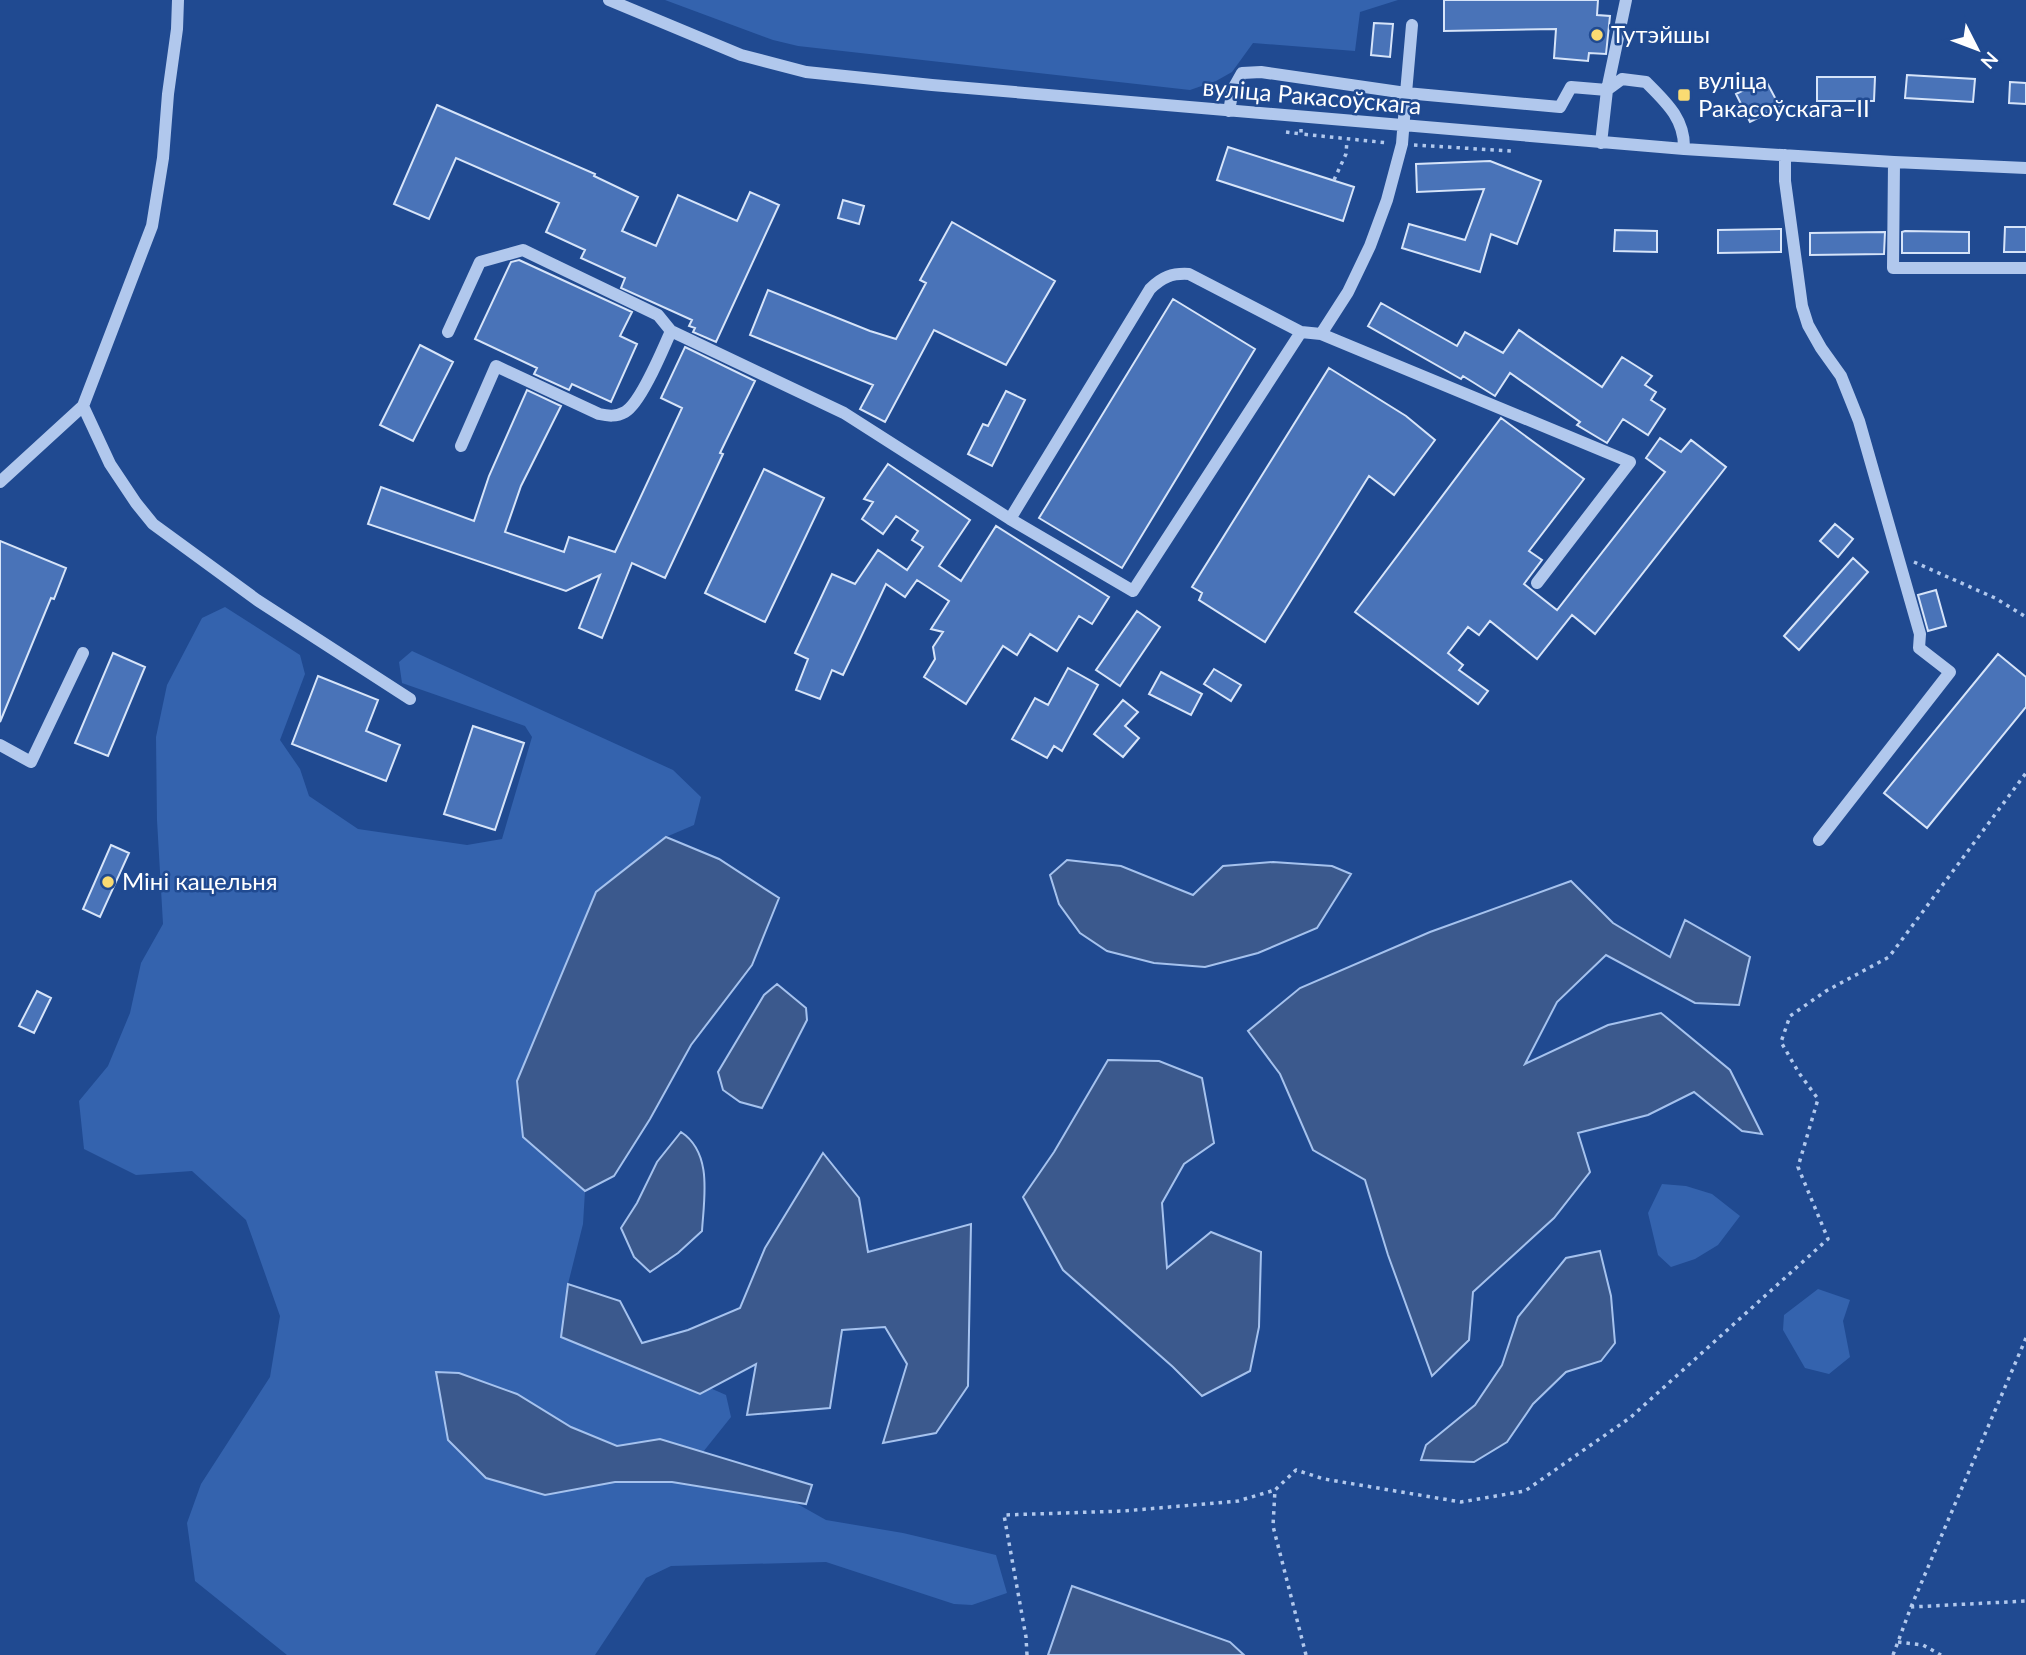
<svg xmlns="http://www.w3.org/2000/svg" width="2026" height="1655" viewBox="0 0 2026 1655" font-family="Lato,sans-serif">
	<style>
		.green { fill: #3463ae }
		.water { fill: #3b598d; stroke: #a5c2ee; stroke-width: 2 }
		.building { fill: #4973b8; stroke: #d6e4f9; stroke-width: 2 }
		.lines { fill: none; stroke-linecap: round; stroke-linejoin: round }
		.path { stroke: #b1c8ed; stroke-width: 3.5; stroke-dasharray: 3.5 5; stroke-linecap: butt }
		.minor { stroke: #b1c8ed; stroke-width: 12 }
		.poi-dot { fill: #fadb72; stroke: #204a91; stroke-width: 2.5 }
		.labels { text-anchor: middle; stroke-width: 5; stroke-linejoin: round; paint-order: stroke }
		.poi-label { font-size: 24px; fill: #fff; stroke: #204a91; text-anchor: start }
		.street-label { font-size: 24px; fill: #fff; stroke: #204a91 }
	</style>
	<rect width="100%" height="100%" fill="#204a91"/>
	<path class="green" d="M665 0H1398L1360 12 1355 51 1253 43 1232 72 1216 81 1190 90 798 46 773 40Z
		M225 607 300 655 305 674 280 740 300 769 309 796 358 829 467 845 502 839 532 737 525 726 402 683 399 662 412 651 673 770 701 797 694 825 666 837 523 1137 585 1191 583 1224 568 1284 561 1337 700 1393 710 1388 726 1395 731 1417 703 1452 660 1439 617 1446 571 1427 517 1394 459 1373 545 1495 615 1482H673L794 1502 826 1520 903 1533 996 1555 1007 1593 972 1605 954 1604 826 1562 671 1566 646 1578 595 1655H287L195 1581 187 1523 201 1484 270 1377 280 1316 246 1220 192 1171 136 1175 84 1149 79 1101 108 1066 130 1013 141 963 163 924 157 820 156 737 167 685 202 618Z
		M1662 1184 1686 1186 1712 1194 1740 1216 1718 1245 1695 1259 1671 1267 1658 1255 1648 1213Z
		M1818 1289 1850 1300 1843 1321 1850 1357 1829 1374 1805 1368 1783 1330 1784 1315Z"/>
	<path class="water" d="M666 837 719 859 779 898 752 965 691 1045 650 1119 614 1176 585 1191 523 1137 517 1081 596 892Z
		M1067 860 1121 866 1193 895 1223 866 1273 862 1332 866 1351 874 1317 928 1258 953 1205 967 1154 963 1107 951 1080 933 1059 904 1050 875Z
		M1571 881 1613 923 1670 957 1685 920 1750 957 1739 1005 1695 1003 1606 955 1557 1002 1525 1064 1608 1025 1661 1013 1730 1070 1762 1134 1742 1131 1694 1092 1648 1115 1578 1133 1590 1172 1554 1218 1473 1292 1469 1340 1432 1376 1388 1255 1365 1180 1313 1150 1280 1074 1248 1031 1300 988 1430 932Z
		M777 984 806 1008 807 1020 762 1108 740 1102 723 1090 718 1072 764 995Z
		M1108 1060 1159 1061 1202 1078 1214 1143 1184 1164 1162 1203 1167 1268 1211 1232 1261 1252 1259 1327 1250 1371 1202 1396 1173 1367 1063 1270 1023 1197 1054 1152Z
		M681 1132C713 1153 704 1198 702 1231L678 1253 650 1272 634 1257 621 1228 637 1203 657 1162Z
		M823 1153 859 1198 868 1252 971 1224 968 1386 936 1433 883 1443 907 1364 885 1327 842 1330 830 1408 747 1415 756 1364 700 1394 561 1337 568 1284 620 1301 642 1343 688 1330 740 1308 765 1248Z
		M1600 1251 1611 1296 1615 1343 1601 1361 1566 1372 1533 1404 1507 1442 1474 1462 1421 1460 1426 1445 1475 1405 1502 1365 1518 1317 1566 1258Z
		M436 1372 459 1373 517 1394 571 1427 617 1446 660 1439 812 1485 806 1504 672 1482H615L545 1495 486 1478 448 1440Z
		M1072 1586 1230 1642 1244 1655H1048Z"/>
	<path class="building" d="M1444 0H1598L1597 15 1610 16 1606 54 1589 53 1588 61 1554 58 1556 29 1444 31Z
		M1374 23 1393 24 1390 57 1371 55Z
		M1907 75 1975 79 1973 102 1905 98Z
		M1817 77H1875L1874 101H1817Z
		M1765 79 1780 107 1750 122 1736 94Z
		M2010 82 2026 83V104L2009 103Z
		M437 105 595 174 594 176 638 197 622 231 656 246 678 195 737 221 750 192 779 205 716 342 693 332 695 328 689 326 692 320 621 288 625 278 581 258 585 250 546 232 559 203 456 158 429 219 394 204Z
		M1228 147 1354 187 1343 221 1217 180Z
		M1490 161 1541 181 1517 244 1491 234 1480 272 1402 248 1409 224 1465 240 1484 189 1417 192 1416 164Z
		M843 200 864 206 859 224 838 218Z
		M952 222 1055 281 1006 365 934 330 885 422 860 409 873 385 750 335 768 290 870 331 896 339 926 283 920 280Z
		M2005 227H2026V252H2004Z
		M1781 229V252L1718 253V230Z
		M1615 230 1657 231V252L1614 251Z
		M1905 231 1969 232V253H1902V232Z
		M1885 232 1884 254 1810 255V233Z
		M519 260 632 312 620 336 637 344 611 402 572 384 569 390 534 374 537 368 475 339 511 262Z
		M1173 299 1255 349 1122 568 1039 518Z
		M1381 303 1457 346 1465 332 1503 353 1519 330 1602 387 1622 357 1652 376 1645 385 1656 392 1651 400 1665 409 1648 435 1623 419 1607 443 1577 425 1580 422 1510 373 1495 396 1463 376 1461 379 1368 326Z
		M420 345 453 362 413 441 380 425Z
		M685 347 755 381 720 453 723 454 665 578 632 563 602 638 579 628 600 575 566 591 368 524 381 487 474 521 489 476 527 390 561 406 521 486 505 532 564 552 569 537 615 552 682 408 661 398Z
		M1329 368 1406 416 1435 440 1394 495 1369 476 1265 642 1199 600 1202 593 1192 587Z
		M1006 391 1025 400 992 466 968 454 983 424 988 426Z
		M1501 418 1584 479 1529 551 1542 560 1524 584 1557 610 1665 472 1646 458 1660 438 1681 452 1691 440 1726 467 1595 634 1572 615 1537 659 1490 621 1479 635 1468 627 1448 653 1463 665 1459 670 1488 691 1478 704 1355 612Z
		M888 464 970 520 939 566 961 581 996 526 1109 597 1092 624 1079 616 1057 651 1030 634 1017 655 1003 646 966 704 924 677 935 659 933 647 943 632 931 629 949 601 917 580 905 597 886 584 843 675 832 670 820 699 796 690 808 659 795 653 832 574 855 584 878 550 907 570 923 547 912 540 918 531 896 516 883 534 862 519 873 502 864 499Z
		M764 469 824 498 765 622 705 593Z
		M1835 524 1853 539 1838 557 1820 541Z
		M0 541 66 568 54 599 51 598 0 722Z
		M1853 558 1868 572 1799 650 1784 636Z
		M1936 590 1946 626 1928 631 1918 595Z
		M1137 611 1160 627 1120 686 1096 670Z
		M113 653 145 667 108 756 75 743Z
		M1998 654 2026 677V707L1927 828 1884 793Z
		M1068 668 1098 685 1062 751 1054 746 1047 758 1012 739 1035 698 1048 705Z
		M1214 669 1241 685 1231 701 1204 684Z
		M1161 672 1202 694 1191 715 1149 694Z
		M318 676 378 700 366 731 400 745 386 781 292 744Z
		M1123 700 1138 712 1125 726 1139 738 1123 757 1094 734Z
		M473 726 524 743 495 830 444 814Z
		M111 845 129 853 100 917 83 909Z
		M37 991 51 998 34 1033 19 1026Z"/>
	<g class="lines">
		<path class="path" d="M1301 129V134L1389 143
			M1286 132 1301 134
			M1414 145 1511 151
			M1334 180 1346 154 1347 140
			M1914 562 1995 598 2026 617
			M1911 1607 2026 1338
			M1898 1642 1923 1645 1941 1655
			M1027 1655 1026 1637 1004 1515 1124 1511 1238 1501 1275 1490
			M1306 1655 1273 1526 1275 1490 1296 1470 1324 1479 1461 1502 1525 1491 1631 1417 1828 1239 1798 1167 1818 1099 1799 1073 1781 1042 1790 1016 1826 991 1889 957 2026 773
			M1893 1655 1911 1607 2026 1601"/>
		<path class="minor" d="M178 0 177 29 168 94 163 158 152 226 83 406 110 464 136 503 153 524 257 600 410 699
			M609 0 741 55 806 72 932 85 1684 149 1894 162 2026 168
			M1412 25 1406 93 1560 107 1571 87 1607 90 1626 0
			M1229 111 1233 89 1242 73 1261 72 1406 93 1402 144 1387 200 1370 246 1348 292 1321 334 1630 462 1537 583
			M1601 143 1607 90 1622 79 1646 82C1666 102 1685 119 1684 149
			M1785 155V181L1802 306 1808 325 1821 348 1841 376 1859 421 1920 634 1919 648 1950 672 1819 840
			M1894 162 1893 268H2026
			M448 332 480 262 523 250 658 315 671 331 844 413 1010 519
			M1301 332 1133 591 1010 519 1150 289C1162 277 1172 273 1189 274L1301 332 1321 334
			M461 446 496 366 599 414C608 416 616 417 625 412 641 403 663 349 671 331
			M0 482 83 406
			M0 745 31 762 83 653"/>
	</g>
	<g class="poi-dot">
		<circle cx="1597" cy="35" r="7"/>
		<rect x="1677" y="88" width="14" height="14" rx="3.5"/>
		<circle cx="108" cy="882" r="7"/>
	</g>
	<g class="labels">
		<g class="poi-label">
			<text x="1611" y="43">Тутэйшы</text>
			<text x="1698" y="89">вуліца<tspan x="1698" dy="28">Ракасоўскага–II</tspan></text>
			<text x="122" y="890">Міні кацельня</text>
		</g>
		<g class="street-label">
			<text transform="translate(1312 97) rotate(5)" y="8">вуліца Ракасоўскага</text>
		</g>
	</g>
	<g transform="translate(1977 49) rotate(132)" stroke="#204a91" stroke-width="5" paint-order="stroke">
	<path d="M0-5L12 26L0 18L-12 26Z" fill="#ffffff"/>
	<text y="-10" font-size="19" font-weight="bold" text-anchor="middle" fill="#ffffff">N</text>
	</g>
</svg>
